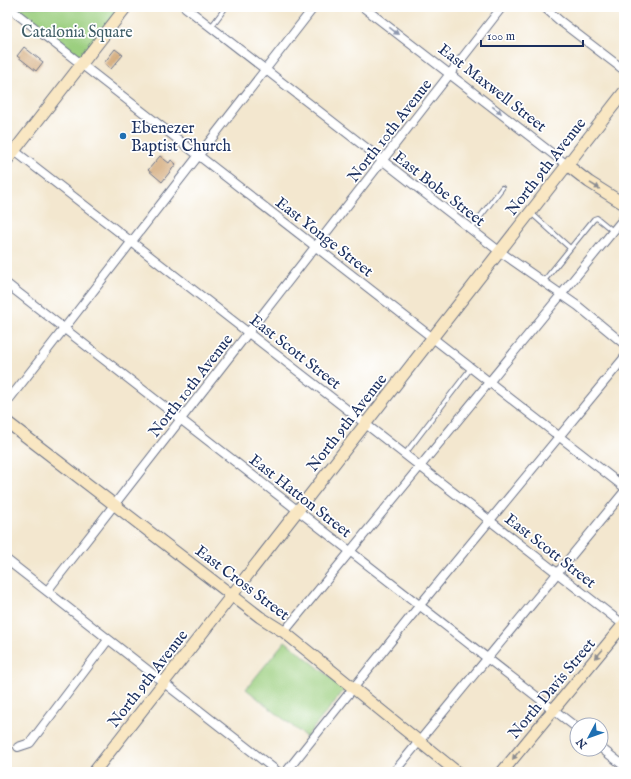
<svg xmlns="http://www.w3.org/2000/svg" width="631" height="779" viewBox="0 0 631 779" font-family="'IM FELL English',serif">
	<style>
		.green { fill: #9bcf7f; stroke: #5b7f6e }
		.building { fill: #d5af82 }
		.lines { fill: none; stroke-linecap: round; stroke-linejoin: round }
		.lane-casing { stroke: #676f86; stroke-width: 6 }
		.street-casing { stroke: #676f86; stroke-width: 10 }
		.secondary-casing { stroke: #676f86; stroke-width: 13 }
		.lane { stroke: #fff; stroke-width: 4 }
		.street { stroke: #fff; stroke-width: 8 }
		.secondary { stroke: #f9e7c3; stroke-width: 11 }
		.oneway { fill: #8d97ae }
		.oneway2 { fill: #8a8b90 }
		.poi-dot { fill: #1f6fb2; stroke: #fff; stroke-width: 1.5 }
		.labels { text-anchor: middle; stroke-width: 3.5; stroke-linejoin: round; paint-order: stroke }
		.park-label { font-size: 16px; fill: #415f68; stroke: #fff }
		.street-label { font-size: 16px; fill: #1b2f5e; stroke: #fff }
		.poi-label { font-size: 16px; fill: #1b2f5e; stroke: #fff; text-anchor: start }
	</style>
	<rect width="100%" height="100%" fill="#fff"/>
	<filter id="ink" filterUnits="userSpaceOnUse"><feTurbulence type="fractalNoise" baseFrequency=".025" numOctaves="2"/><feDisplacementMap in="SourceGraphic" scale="8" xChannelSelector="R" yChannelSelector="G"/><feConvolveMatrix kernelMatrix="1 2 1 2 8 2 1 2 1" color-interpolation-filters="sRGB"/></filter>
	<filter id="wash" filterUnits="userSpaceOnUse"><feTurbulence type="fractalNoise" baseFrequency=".012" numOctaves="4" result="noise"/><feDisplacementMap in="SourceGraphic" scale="16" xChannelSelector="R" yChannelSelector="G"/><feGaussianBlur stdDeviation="0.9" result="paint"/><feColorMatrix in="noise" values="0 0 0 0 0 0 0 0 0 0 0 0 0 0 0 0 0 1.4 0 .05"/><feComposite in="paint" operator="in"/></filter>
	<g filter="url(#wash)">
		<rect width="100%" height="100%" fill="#f3e7cf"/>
		<path class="green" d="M8 7H126L82 64Z
			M285 641 345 689 306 737 246 689Z"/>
		<g id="blocks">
			<path class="building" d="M24 47 43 62 36 71 17 56Z
				M115 49 123 55 111 69 104 63Z
				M160 156 169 163 171 160 176 164 162 182 148 170Z"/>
		</g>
	</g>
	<g filter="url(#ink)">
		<use href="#blocks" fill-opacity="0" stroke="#676f86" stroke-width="1"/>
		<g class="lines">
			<defs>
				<path id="lane" d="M211 27 226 7
					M530 212 570 248
					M471 229 502 188
					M543 282 594 219 597 218 613 231
					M405 454 471 368"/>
				<path id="street" d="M8 7 624 487
					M185 7 499 251 578 306 624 344
					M363 7 567 165
					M544 7 560 21 624 70
					M7 145 624 625
					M7 284 577 728
					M7 402 314 7
					M7 560 278 772
					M47 591 502 7
					M284 632 624 218
					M18 747 30 743 108 640
					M601 748 624 766
					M286 772 420 605 624 358
					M394 772 624 492"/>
				<path id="secondary" d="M7 160 126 7
					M567 165 589 182 624 204
					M7 422 260 617 284 632 457 772
					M94 772 624 92
					M502 772 624 624"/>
			</defs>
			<use href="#lane" class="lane-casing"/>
			<use href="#street" class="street-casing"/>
			<use href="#secondary" class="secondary-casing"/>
			<use href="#lane" class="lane"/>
			<use href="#street" class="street"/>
			<use href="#secondary" class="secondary"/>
		</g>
		<defs><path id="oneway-solid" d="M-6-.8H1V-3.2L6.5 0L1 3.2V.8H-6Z"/></defs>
		<g class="oneway">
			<use href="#oneway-solid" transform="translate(394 31) rotate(38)"/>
			<use href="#oneway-solid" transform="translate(497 110) rotate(37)"/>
		</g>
		<g class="oneway2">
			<use href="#oneway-solid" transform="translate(595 186) rotate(32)"/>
			<use href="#oneway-solid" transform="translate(599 654) rotate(130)"/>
			<use href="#oneway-solid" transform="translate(516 755) rotate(129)"/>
		</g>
	</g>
	<circle class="poi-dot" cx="123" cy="136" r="4"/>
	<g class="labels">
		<g class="park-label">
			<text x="77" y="37">Catalonia Square</text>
		</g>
		<g class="street-label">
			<text transform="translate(493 87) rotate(38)" y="6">East Maxwell Street</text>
			<text transform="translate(389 130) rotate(-52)" y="6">North 10th Avenue</text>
			<text transform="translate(545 166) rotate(-52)" y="6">North 9th Avenue</text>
			<text transform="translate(440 188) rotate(38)" y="6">East Bobe Street</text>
			<text transform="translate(325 236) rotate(38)" y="6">East Yonge Street</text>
			<text transform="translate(296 351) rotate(38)" y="6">East Scott Street</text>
			<text transform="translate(190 385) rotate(-52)" y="6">North 10th Avenue</text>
			<text transform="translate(346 422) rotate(-52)" y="6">North 9th Avenue</text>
			<text transform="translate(301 495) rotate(38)" y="6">East Hatton Street</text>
			<text transform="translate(551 550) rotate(38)" y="6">East Scott Street</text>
			<text transform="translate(243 582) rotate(37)" y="6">East Cross Street</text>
			<text transform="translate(147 678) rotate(-52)" y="6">North 9th Avenue</text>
			<text transform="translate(551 688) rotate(-50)" y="6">North Davis Street</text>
		</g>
		<g class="poi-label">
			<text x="131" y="133">Ebenezer<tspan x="131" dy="18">Baptist Church</tspan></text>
		</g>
	</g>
	<rect width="631" height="779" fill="none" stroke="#fff" stroke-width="24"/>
	<g transform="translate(589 737) rotate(229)"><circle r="19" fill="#ffffff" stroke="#a4acbf"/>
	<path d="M0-3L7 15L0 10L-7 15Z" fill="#1f6fb2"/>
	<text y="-6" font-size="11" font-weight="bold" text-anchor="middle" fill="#1b2f5e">N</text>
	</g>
	<path d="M481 40v6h102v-6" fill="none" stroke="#1b2f5e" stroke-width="2"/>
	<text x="487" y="40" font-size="12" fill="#1b2f5e" stroke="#ffffff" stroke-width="3" paint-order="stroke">100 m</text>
</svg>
